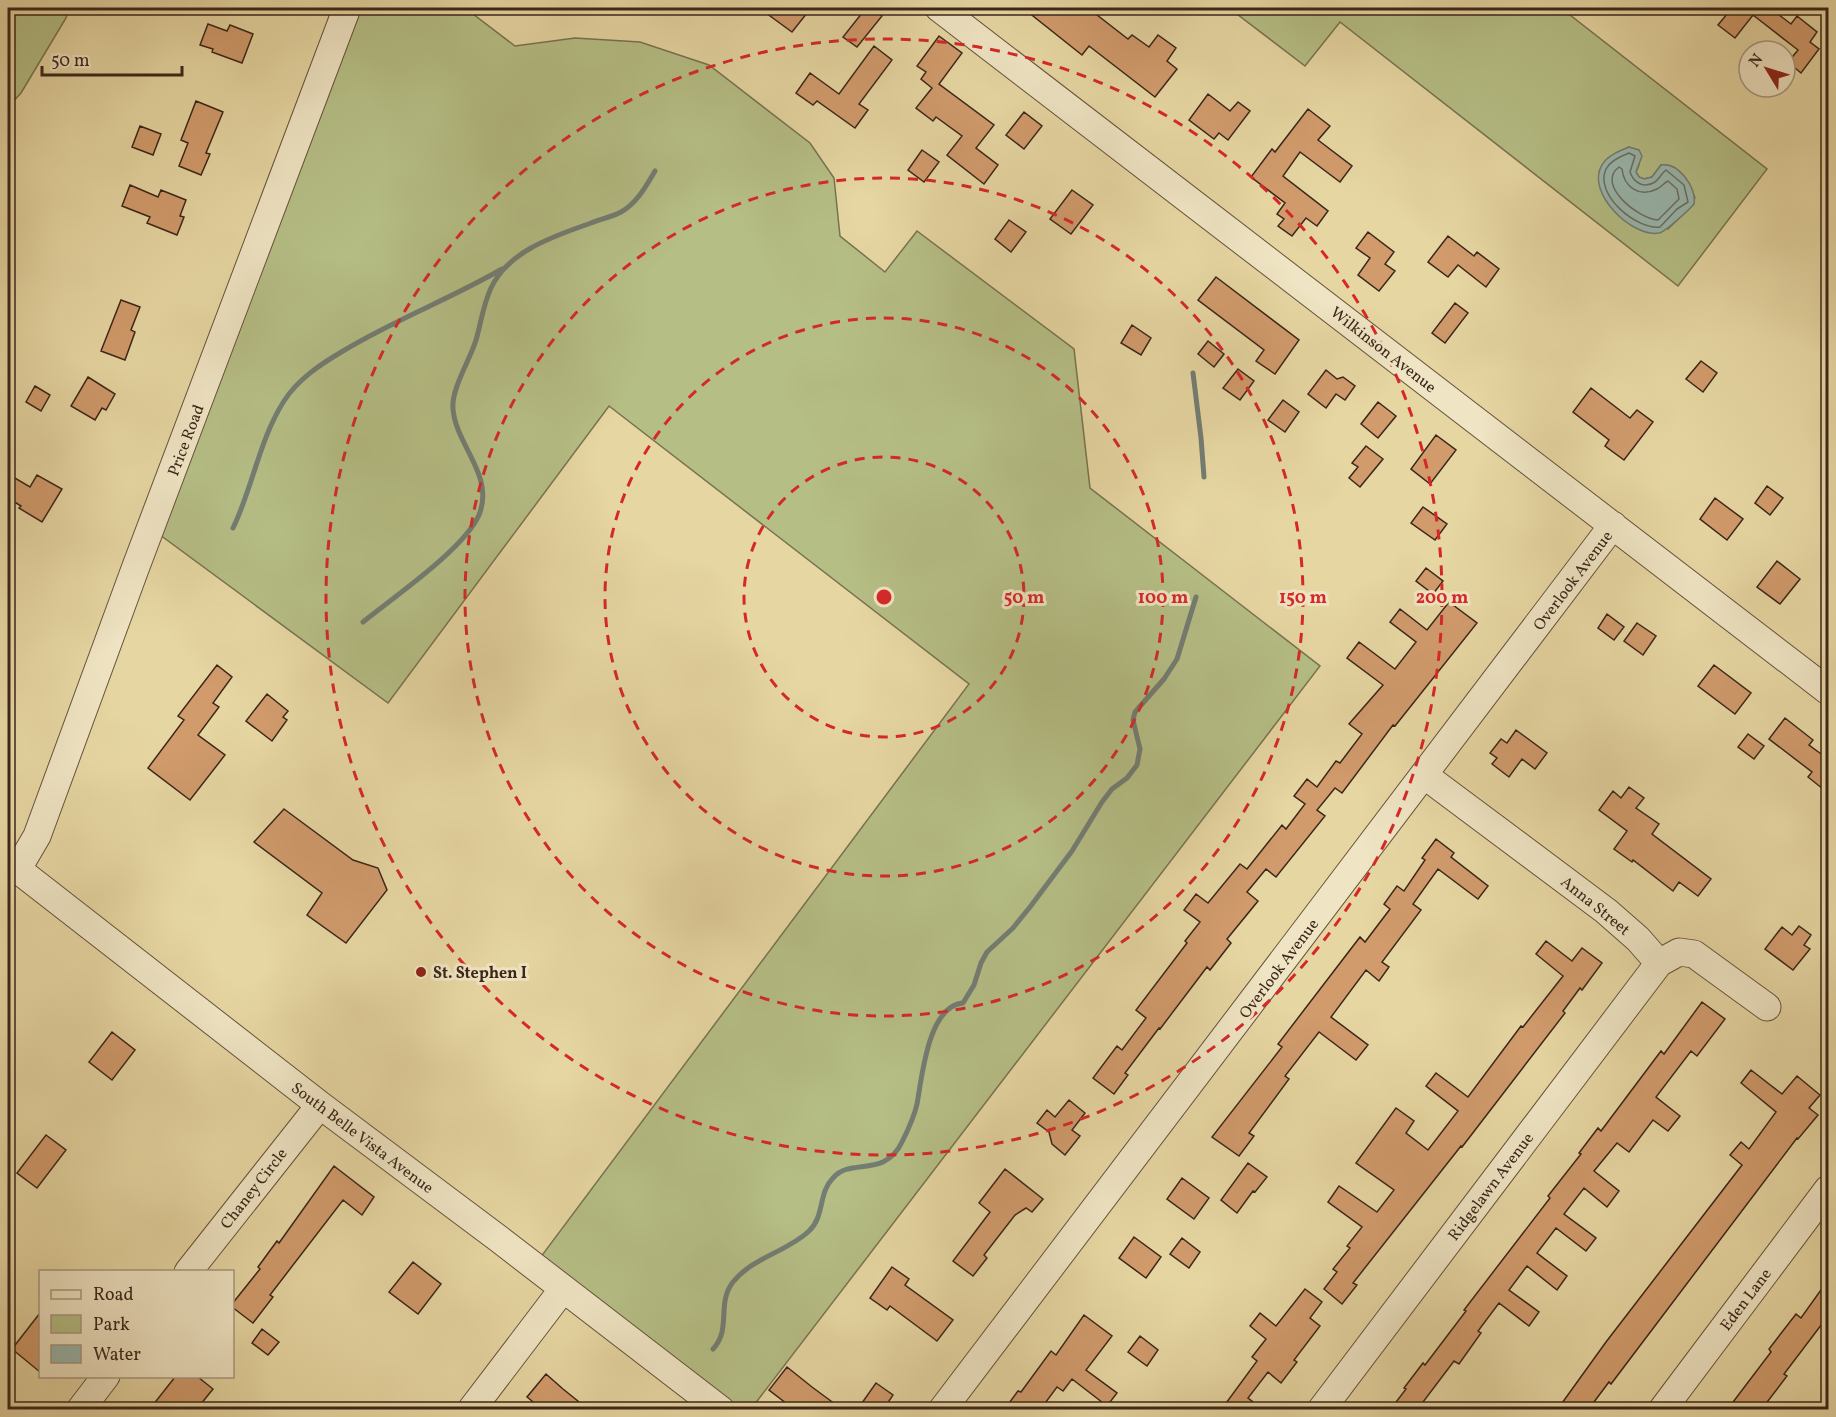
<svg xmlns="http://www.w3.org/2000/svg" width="1836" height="1417" viewBox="0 0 1836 1417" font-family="Vollkorn,serif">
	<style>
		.green { fill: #b5be85; stroke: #787250; stroke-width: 1.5; fill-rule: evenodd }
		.water { fill: #99b7ae; stroke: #737d73; stroke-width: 1.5 }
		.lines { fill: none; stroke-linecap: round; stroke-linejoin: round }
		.shore { stroke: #6a6e64; stroke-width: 1.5 }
		.stream { stroke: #737d73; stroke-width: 5 }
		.building { fill: #d19b6c; stroke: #3b261a; stroke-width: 1.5 }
		.minor-casing { stroke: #66523c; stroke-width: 29 }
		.minor { stroke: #efe4c3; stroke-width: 27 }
		.ring { fill: none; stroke: #d62828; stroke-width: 3; stroke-dasharray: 10 8 }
		.poi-dot { fill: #8f2418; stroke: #efe4c3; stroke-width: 2 }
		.labels { text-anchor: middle; stroke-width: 6; stroke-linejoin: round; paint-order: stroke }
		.street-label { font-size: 16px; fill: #3b261a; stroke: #efe4c3 }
		.poi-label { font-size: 16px; font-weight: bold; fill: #3b261a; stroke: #efe4c3; text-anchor: start }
		.centre { fill: #d62828; stroke: #efe4c3; stroke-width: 3 }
		.ring-label { font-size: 18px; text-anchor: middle; font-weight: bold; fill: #d62828; stroke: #efe4c3; stroke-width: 6; stroke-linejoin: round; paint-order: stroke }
	</style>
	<rect width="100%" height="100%" fill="#e6d6a2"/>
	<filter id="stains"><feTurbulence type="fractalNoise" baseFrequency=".00333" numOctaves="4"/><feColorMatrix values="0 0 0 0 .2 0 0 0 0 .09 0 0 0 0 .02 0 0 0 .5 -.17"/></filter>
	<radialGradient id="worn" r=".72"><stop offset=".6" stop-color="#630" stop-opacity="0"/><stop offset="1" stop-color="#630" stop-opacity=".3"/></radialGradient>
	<path class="green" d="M8 8H70L66 18 21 93 8 107Z
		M348 8H465L515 46 575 38 640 42 709 65 810 143 834 178 840 236 885 272 917 231 1074 349 1090 488 1320 666 751 1409H721L534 1266 969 684 609 406 388 703 152 529Z
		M1229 8H1561L1767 169 1678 286 1340 22 1305 66ZM1629 147 1639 165 1636 172 1639 177 1644 179 1652 177 1661 165C1680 162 1689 184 1695 198 1689 210 1678 219 1668 229L1608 158Z"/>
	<path class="water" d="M1629 147 1639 150 1642 156 1636 172 1639 177 1644 179 1652 177 1661 165C1678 162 1697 187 1694 204 1690 209 1664 233 1659 233 1632 238 1585 192 1602 165 1607 156 1619 151 1629 147Z"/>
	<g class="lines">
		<path class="shore" d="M1629 153 1635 156 1630 172C1634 183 1644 189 1655 182 1659 179 1662 173 1666 170L1684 185 1688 202 1677 209 1660 227C1637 230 1594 195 1606 169 1610 161 1621 156 1629 153Z
			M1619 167 1622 169C1624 187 1639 198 1657 189 1661 187 1664 183 1668 181L1677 189 1679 199 1658 220C1639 219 1595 185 1619 167Z"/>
		<path class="stream" d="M1193 373 1201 438 1204 477
			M233 528C253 487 259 440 284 401 298 379 321 364 343 351 394 320 450 299 502 269
			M363 622C394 597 464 549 479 515 495 475 456 446 453 409 451 389 470 360 476 340 481 323 483 305 491 288 509 250 555 236 591 223 600 219 612 217 621 212 637 203 646 186 655 171
			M713 1349C732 1329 716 1304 733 1282 753 1257 787 1252 809 1231 825 1216 818 1193 833 1178 851 1157 884 1179 902 1142 908 1130 914 1118 917 1104 922 1077 928 1006 963 1003L974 985 981 963 987 952 1013 928 1030 907 1072 851 1102 802 1112 789 1127 778 1137 765 1140 749 1133 720 1135 712 1164 679 1177 659 1196 597"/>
	</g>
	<path class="building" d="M759 8H811L792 32Z
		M866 8H871L882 16 857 47 843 37Z
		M1023 8H1088L1128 39 1132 35 1149 47 1158 35 1176 48 1167 61 1177 69 1155 97 1089 46 1082 55Z
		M1732 8H1770L1791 24 1797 16 1817 32 1810 42 1819 49 1801 73 1788 62 1798 50 1753 15 1735 38 1718 25Z
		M208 24 227 31 230 25 253 34 242 63 212 52 213 49 200 45Z
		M939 36 962 53 939 84 994 125 976 148 998 165 984 184 947 155 962 136 936 117 933 121 916 108 932 88 921 79 926 72 917 66Z
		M874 46 892 60 859 104 868 110 855 128 817 101 813 105 796 93 810 73 839 94Z
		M1208 94 1230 111 1238 102 1250 111 1228 140 1219 133 1214 139 1189 120Z
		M196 101 223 112 206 153 210 154 201 175 179 166 188 143 181 140Z
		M1308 109 1330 126 1318 140 1352 166 1340 182 1300 152 1283 176 1328 211 1317 226 1306 218 1292 236 1278 226 1284 219 1277 214 1285 203 1251 177 1272 149 1275 152Z
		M1024 112 1042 126 1024 149 1006 135Z
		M140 126 161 134 153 155 132 147Z
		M922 150 939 162 924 182 908 170Z
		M130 185 158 197 161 190 186 200 180 216 184 217 177 235 147 223 150 217 122 206Z
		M1072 190 1093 205 1071 234 1050 219Z
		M1009 220 1026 232 1011 252 995 239Z
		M1368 232 1394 252 1385 264 1395 271 1379 291 1358 275 1370 258 1356 248Z
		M1448 236 1474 256 1477 252 1499 269 1486 287 1458 265 1448 277 1428 262Z
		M1216 277 1299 340 1275 374 1256 361 1264 350 1198 300Z
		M121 300 140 307 131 330 135 332 125 360 101 351Z
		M1455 303 1468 313 1445 343 1432 333Z
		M1132 325 1151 338 1141 355 1121 343Z
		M1208 341 1224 354 1214 367 1198 354Z
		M1701 361 1717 373 1703 392 1686 379Z
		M1238 369 1254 381 1240 400 1223 388Z
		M1326 370 1337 379 1343 377 1355 386 1345 400 1336 394 1326 408 1308 394Z
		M88 377 115 394 106 410 102 408 95 420 71 406Z
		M35 386 50 395 41 411 26 402Z
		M1591 388 1630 418 1637 410 1653 422 1624 460 1605 446 1609 440 1573 412Z
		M1283 400 1299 412 1285 432 1268 420Z
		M1378 402 1396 416 1378 438 1361 424Z
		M1436 435 1456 450 1430 484 1411 469Z
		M1366 446 1383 459 1360 487 1349 478 1358 467 1352 463Z
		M8 474 30 487 37 475 62 489 42 522 19 508 21 506 8 498Z
		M1767 486 1783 498 1770 515 1755 503Z
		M1715 498 1743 519 1727 540 1700 519Z
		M1423 507 1447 524 1435 540 1411 523Z
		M1777 561 1800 579 1780 604 1757 587Z
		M1426 568 1443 581 1433 594 1416 581Z
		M1449 602 1477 623 1395 726 1393 725 1342 793 1335 788 1317 810 1325 816 1276 877 1266 869 1247 892 1258 901 1227 939 1231 943 1210 970 1207 967 1160 1029 1159 1028 1125 1073 1128 1075 1114 1094 1093 1078 1117 1046 1122 1050 1146 1018 1136 1010 1187 943 1185 941 1200 922 1184 910 1196 894 1208 903 1240 864 1247 869 1282 825 1286 829 1305 804 1294 796 1307 779 1317 787 1336 761 1340 763 1362 734 1349 724 1383 685 1347 658 1359 642 1395 669 1416 642 1390 622 1400 609 1427 630Z
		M1607 614 1624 627 1614 640 1598 628Z
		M1637 623 1656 636 1643 655 1624 641Z
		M217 665 232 677 213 703 219 707 198 735 225 755 190 800 148 768 184 720 178 716Z
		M1714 665 1751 693 1735 714 1698 686Z
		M267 694 288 711 283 717 287 720 272 741 246 721Z
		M1785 718 1813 740 1809 745 1824 756 1828 750V793L1808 777 1812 772 1769 739Z
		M1516 730 1547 753 1535 769 1522 759 1509 777 1492 764 1497 758 1490 753 1501 739 1507 743Z
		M1748 734 1764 746 1754 759 1738 747Z
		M1629 787 1644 798 1636 808 1659 824 1652 834 1711 879 1698 896 1679 882 1673 891 1633 860 1632 862 1614 849 1627 831 1599 810 1613 791 1621 798Z
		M284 809 353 860 378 868 387 890 346 943 307 915 322 893 254 842Z
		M1436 839 1454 853 1451 857 1488 886 1478 899 1438 869 1413 904 1421 910 1382 962 1389 967 1379 981 1366 970 1331 1017 1368 1045 1356 1060 1319 1032 1285 1076 1289 1079 1249 1133 1254 1136 1239 1156 1212 1137 1282 1047 1278 1044 1360 937 1365 942 1390 909 1384 904 1397 886 1404 891 1425 860 1422 858Z
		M1799 926 1811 935 1804 945 1810 949 1793 970 1765 949 1782 927 1792 935Z
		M1546 941 1572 961 1582 948 1602 963 1582 990 1580 988 1563 1011 1565 1013 1462 1147 1461 1146 1353 1283 1357 1285 1342 1304 1324 1289 1337 1272 1333 1269 1350 1248 1347 1246 1362 1227 1328 1202 1339 1186 1377 1212 1394 1190 1356 1163 1396 1108 1414 1121 1406 1133 1428 1150 1458 1111 1426 1086 1436 1073 1468 1097 1521 1026 1523 1027 1563 976 1536 954Z
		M1702 1002 1725 1019 1697 1056 1691 1051 1656 1097 1680 1116 1668 1131 1653 1120 1629 1152 1617 1143 1594 1171 1619 1191 1607 1207 1584 1188 1564 1214 1596 1238 1586 1251 1556 1228 1537 1253 1567 1276 1557 1290 1527 1266 1509 1290 1539 1312 1529 1326 1499 1303 1478 1331 1481 1333 1459 1364 1454 1361 1417 1410H1390L1406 1389 1404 1388 1423 1363 1425 1365 1466 1311 1464 1310 1550 1198 1548 1196 1581 1154 1579 1153 1598 1128 1601 1131 1661 1051 1664 1054Z
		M112 1032 135 1050 112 1080 89 1062Z
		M1751 1070 1782 1094 1797 1076 1820 1095 1809 1108 1818 1115 1798 1139 1797 1138 1611 1384 1609 1382 1588 1410H1557L1606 1342 1742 1165 1730 1155 1741 1142 1749 1149 1776 1112 1741 1083Z
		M1069 1100 1085 1113 1072 1130 1080 1136 1065 1155 1052 1144 1049 1132 1037 1123 1047 1110 1055 1117Z
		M46 1135 66 1150 37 1188 17 1173Z
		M1248 1163 1267 1177 1255 1192 1253 1191 1237 1213 1221 1200Z
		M334 1166 374 1197 362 1215 343 1200 270 1295 273 1297 253 1323 232 1307V1304L260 1269 258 1267 277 1241 279 1243Z
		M1005 1169 1043 1199 1032 1212 1026 1208 1015 1215 984 1255 987 1258 973 1276 953 1261 990 1212 979 1203Z
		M1182 1178 1209 1198 1194 1219 1167 1199Z
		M1134 1237 1161 1257 1146 1278 1119 1258Z
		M1182 1238 1200 1252 1189 1268 1170 1254Z
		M413 1262 441 1284 418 1314 389 1292Z
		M892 1267 909 1279 905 1285 953 1320 937 1341 890 1306 887 1310 870 1298Z
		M1828 1280V1316L1784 1374 1787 1376 1761 1410H1727L1771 1352 1769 1349 1796 1314 1801 1318Z
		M1305 1289 1322 1302 1310 1318 1320 1326 1294 1360 1297 1362 1281 1383 1268 1372 1248 1398 1264 1410H1221L1257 1361 1252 1357 1266 1339 1250 1326 1260 1313 1276 1326Z
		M40 1313V1372L12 1349Z
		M1084 1315 1112 1336 1086 1370 1117 1393 1107 1406 1072 1379 1063 1391 1057 1387 1040 1410H1004L1018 1391 1021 1392 1051 1351 1056 1355Z
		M262 1329 279 1342 268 1355 252 1343Z
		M1140 1336 1158 1350 1147 1366 1128 1352Z
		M787 1367 812 1387 843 1410H795L769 1390Z
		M546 1374 563 1389 589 1410H543L527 1397Z
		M175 1377H198L213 1389 196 1410H149Z
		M876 1383 893 1395 883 1410H857Z"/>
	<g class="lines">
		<defs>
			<path id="minor" d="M939 8 1828 691
				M1424 775 1606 911 1638 939 1659 963
				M8 862 320 1105 499 1239 721 1410
				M17 870 37 836 135 569 347 8
				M188 1272 320 1105
				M80 1410 106 1376
				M471 1410 563 1289
				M942 1410 1613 525
				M1321 1410 1659 963 1679 952 1694 954 1767 1007
				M1662 1410 1828 1189"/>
		</defs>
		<use href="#minor" class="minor-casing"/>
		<use href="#minor" class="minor"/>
	</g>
	<g class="ring">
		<circle cx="884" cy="597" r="140"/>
		<circle cx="884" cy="597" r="279"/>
		<circle cx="884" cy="597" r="419"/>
		<circle cx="884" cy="597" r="558"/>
	</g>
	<circle class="poi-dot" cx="421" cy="972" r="6"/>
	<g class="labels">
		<g class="street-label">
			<text transform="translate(1384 349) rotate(38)" y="6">Wilkinson Avenue</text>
			<text transform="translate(185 440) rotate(-69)" y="6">Price Road</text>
			<text transform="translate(1572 580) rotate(-53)" y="6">Overlook Avenue</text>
			<text transform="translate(1596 905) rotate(39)" y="6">Anna Street</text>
			<text transform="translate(1278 968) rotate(-53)" y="6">Overlook Avenue</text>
			<text transform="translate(363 1137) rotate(37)" y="6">South Belle Vista Avenue</text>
			<text transform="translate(1490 1186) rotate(-53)" y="6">Ridgelawn Avenue</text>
			<text transform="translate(253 1188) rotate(-52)" y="6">Chaney Circle</text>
			<text transform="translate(1745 1299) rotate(-53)" y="6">Eden Lane</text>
		</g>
		<g class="poi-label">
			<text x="433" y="978">St. Stephen I</text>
		</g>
	</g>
	<circle cx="884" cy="597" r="9" class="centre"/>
	<g class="ring-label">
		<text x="1024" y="603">50 m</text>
		<text x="1163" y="603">100 m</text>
		<text x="1303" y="603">150 m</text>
		<text x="1442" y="603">200 m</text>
	</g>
	<rect width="1836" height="1417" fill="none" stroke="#e6d6a2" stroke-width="30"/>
	<rect x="9" y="9" width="1818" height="1399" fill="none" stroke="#3b261a" stroke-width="3"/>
	<rect x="15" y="15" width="1806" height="1387" fill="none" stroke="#3b261a" stroke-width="1.5"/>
	<rect x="39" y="1270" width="195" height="108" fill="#efe4c3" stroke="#a7987f" stroke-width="1.5"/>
	<rect x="51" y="1290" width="30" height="9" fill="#efe4c3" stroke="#a7987f" stroke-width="1.5"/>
	<text x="93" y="1300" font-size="18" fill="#3b261a">Road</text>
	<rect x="51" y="1315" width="30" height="18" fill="#b5be85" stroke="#a7987f" stroke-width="1.5"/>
	<text x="93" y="1330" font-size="18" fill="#3b261a">Park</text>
	<rect x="51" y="1345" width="30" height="18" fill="#99b7ae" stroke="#a7987f" stroke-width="1.5"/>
	<text x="93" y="1360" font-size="18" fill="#3b261a">Water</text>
	<g transform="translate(1767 69) rotate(308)"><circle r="28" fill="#efe4c3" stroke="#a7987f" stroke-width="1.5"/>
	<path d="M0-4.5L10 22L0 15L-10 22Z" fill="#8f2418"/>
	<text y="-9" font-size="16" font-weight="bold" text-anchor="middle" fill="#3b261a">N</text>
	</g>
	<path d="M42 66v9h140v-9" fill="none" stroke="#3b261a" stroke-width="3"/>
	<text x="51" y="66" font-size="18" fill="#3b261a" stroke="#efe4c3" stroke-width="4.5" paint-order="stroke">50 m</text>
	<rect width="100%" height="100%" filter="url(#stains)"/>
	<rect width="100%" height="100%" fill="url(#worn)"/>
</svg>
